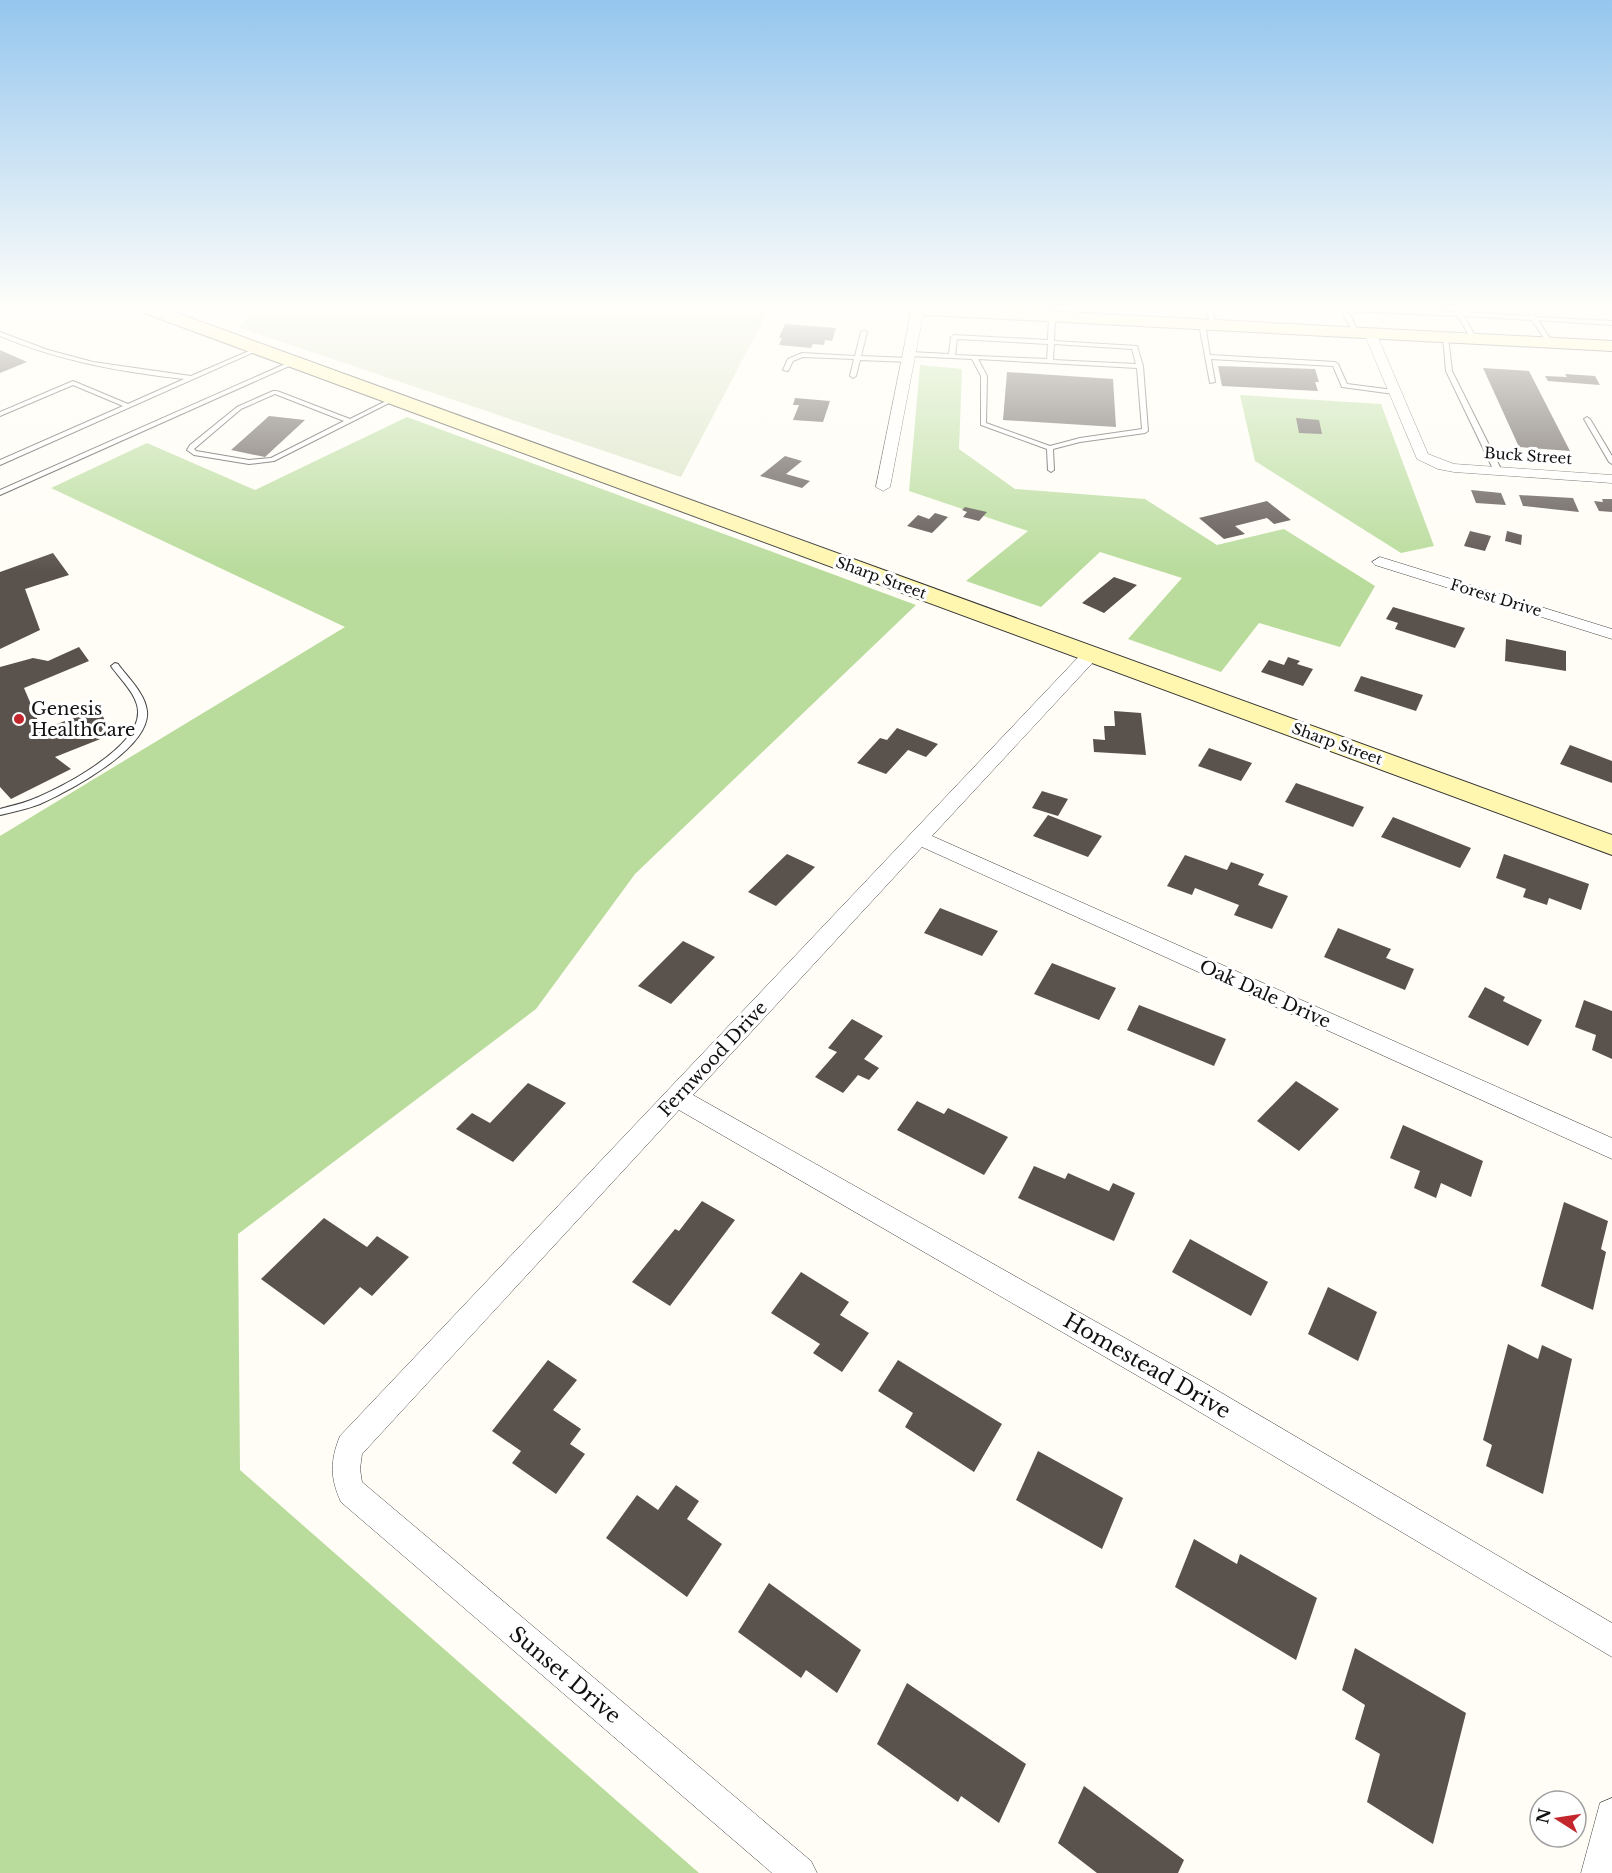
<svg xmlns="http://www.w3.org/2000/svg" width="1612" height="1873" viewBox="0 0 1612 1873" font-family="'Libre Baskerville',serif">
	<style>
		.forest { fill: #b9dc9c }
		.cemetery { fill: #d9e3c4 }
		.building { fill: #5a524d }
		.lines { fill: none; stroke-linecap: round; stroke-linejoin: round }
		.lane-casing { stroke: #444; stroke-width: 2 }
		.street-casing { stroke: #444; stroke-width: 1 }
		.secondary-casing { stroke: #333; stroke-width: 2 }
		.lane { fill: #fff; fill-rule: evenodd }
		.street { fill: #fff; fill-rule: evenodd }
		.secondary { fill: #fff6b0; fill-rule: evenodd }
		.poi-dot { fill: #c4262e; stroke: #fff; stroke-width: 2 }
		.labels { text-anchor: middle; stroke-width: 6; stroke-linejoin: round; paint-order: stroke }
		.far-street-label { font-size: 15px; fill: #111; stroke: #fff }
		.poi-label { font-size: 18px; fill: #111; stroke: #fff; text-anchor: start }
		.street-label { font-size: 18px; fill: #111; stroke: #fff }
		.near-street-label { font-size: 21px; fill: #111; stroke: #fff }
	</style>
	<rect width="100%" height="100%" fill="#fffdf5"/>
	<path class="forest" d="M920 365 962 369 959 449 1015 489 1145 499 1217 545 1284 529 1375 586 1340 647 1259 623 1221 672 1128 639 1182 578 1100 552 1041 607 966 581 1028 531 909 491Z
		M1240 395 1381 404 1434 546 1401 553 1255 461Z
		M407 417 916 605 635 874 536 1009 238 1234 240 1470 699 1873H0V836L345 627 51 488 147 443 255 490Z"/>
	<path class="cemetery" d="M256 309H737L768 311 681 477 238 327Z"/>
	<path class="building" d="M785 324 836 328 832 341 825 340 824 345 813 344 811 348 779 345 782 338H779Z
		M0 350 27 362 0 373Z
		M1218 366 1315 369 1319 382H1315L1318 391 1222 386Z
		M1483 368 1529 371 1570 451 1519 447Z
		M1007 372 1113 379 1116 427 1003 420Z
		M1565 374 1595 376 1600 385 1548 381 1545 376 1567 377Z
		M795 398 830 401 823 422 793 420 799 405H793Z
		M269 416 305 420 265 457 231 450Z
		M1296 418 1319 420 1322 434 1299 433Z
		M785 456 802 461 786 474 810 481 802 488 760 476Z
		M1471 490 1501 493 1506 505 1476 503Z
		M1519 495 1573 498 1579 512 1523 506Z
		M1602 499H1612V512L1599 511 1594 501 1603 502Z
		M1267 501 1291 520 1274 524 1267 518 1235 526 1245 534 1224 539 1199 518Z
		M965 507 987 512 979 521 963 517 967 512 962 510Z
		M935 513 948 517 932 533 907 526 918 515 929 519Z
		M1470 531 1491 536 1485 551 1464 546Z
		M1507 531 1522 535 1521 545 1505 541Z
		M53 553 69 575 25 589 40 630 0 649V572Z
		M1114 577 1137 585 1104 613 1082 603Z
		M1393 607 1465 628 1455 648 1395 629 1398 623 1386 619Z
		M1506 639 1566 651V671L1505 661Z
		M79 647 89 661 24 688 42 730 98 708 113 734 55 757 71 769 11 799 0 787V667L33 658 48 661Z
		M1288 657 1300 661 1297 664 1313 669 1303 686 1261 672 1269 660 1284 665Z
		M1361 676 1423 695 1416 711 1354 691Z
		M1114 711 1141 713 1146 755 1094 752 1093 739 1105 740 1104 726H1115Z
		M897 728 938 744 926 757 908 750 886 774 857 763 880 738 887 740Z
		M1570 745 1612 761V783L1560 764Z
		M1209 748 1252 763 1241 781 1198 766Z
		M1296 783 1364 807 1353 827 1285 802Z
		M1042 791 1068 799 1058 816 1032 808Z
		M1048 815 1102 836 1088 857 1033 836Z
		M1393 817 1471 848 1460 868 1381 837Z
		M787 854 815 867 776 906 748 892Z
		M1504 854 1589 884 1581 910 1549 898 1547 905 1523 897 1526 889 1496 878Z
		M1185 855 1227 870 1231 862 1264 874 1258 885 1288 896 1272 929 1234 915 1239 905 1195 888 1192 895 1167 886Z
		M940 908 998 931 982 956 924 933Z
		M1338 928 1391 949 1386 958 1414 969 1405 990 1324 957Z
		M683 941 715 957 671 1004 638 986Z
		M1052 963 1116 988 1099 1020 1034 994Z
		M1485 987 1505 997 1503 1001 1542 1020 1528 1046 1468 1017Z
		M1584 1000 1612 1011V1059L1592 1050 1596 1035 1575 1027Z
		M1139 1005 1226 1039 1214 1066 1127 1030Z
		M852 1019 883 1036 864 1059 879 1068 869 1080 858 1075 843 1093 815 1077 837 1052 828 1048Z
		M1296 1081 1339 1109 1299 1151 1257 1121Z
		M528 1083 566 1103 513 1162 456 1129 472 1113 490 1123Z
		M917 1101 944 1114 948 1108 1008 1137 984 1175 897 1130Z
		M1403 1125 1483 1161 1471 1197 1441 1183 1436 1198 1414 1188 1420 1171 1390 1158Z
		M1034 1166 1065 1179 1068 1173 1109 1191 1113 1183 1135 1193 1114 1241 1018 1198Z
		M702 1201 735 1220 670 1306 632 1282 675 1229 679 1231Z
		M1564 1202 1608 1221 1601 1249 1606 1252 1593 1310 1541 1286Z
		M324 1218 367 1247 377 1236 409 1257 372 1296 360 1287 324 1325 261 1279Z
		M1190 1239 1268 1282 1251 1316 1172 1272Z
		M801 1272 849 1302 840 1315 869 1333 842 1372 813 1353 820 1344 771 1313Z
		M1328 1287 1377 1312 1358 1361 1308 1334Z
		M1508 1344 1538 1359 1542 1345 1572 1359 1543 1494 1486 1466 1492 1445 1483 1440Z
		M548 1360 577 1380 553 1410 581 1429 570 1444 585 1454 556 1494 512 1463 521 1451 492 1431Z
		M898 1360 1002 1424 974 1472 905 1427 913 1413 878 1391Z
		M1038 1451 1123 1498 1102 1549 1016 1500Z
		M676 1485 699 1501 687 1519 722 1544 687 1597 606 1538 637 1495 658 1510Z
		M1194 1539 1237 1564 1240 1554 1317 1598 1296 1660 1175 1587Z
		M769 1583 861 1650 837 1693 806 1670 801 1678 738 1632Z
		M1355 1648 1466 1713 1433 1844 1367 1802 1380 1754 1355 1739 1365 1705 1342 1690Z
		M907 1683 1026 1764 999 1823 961 1796 958 1802 877 1744Z
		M1084 1786 1184 1860 1178 1873H1097L1058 1843Z"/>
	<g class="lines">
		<defs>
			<path id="lane" d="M1207 309H1213L1215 326 1210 325Z
				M1341 309 1456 312 1455 309H1461L1462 312 1530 316 1525 309H1531L1536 317 1612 321V325L1538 320 1553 343 1550 345 1548 344 1532 320 1464 316 1477 339 1474 341 1471 339 1458 316 1348 311 1359 333 1356 335 1353 333Z
				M1052 314 1055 316 1054 341 1137 346 1143 366 1148 431 1145 433 1080 442 1053 449 1054 470 1051 472 1048 470 1047 449 981 425V376L972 359 910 356 907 354 910 352 949 354 951 337 954 335 1048 340 1049 316ZM957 339 1048 344 1047 359 955 355ZM1054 344 1132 349 1136 364 1053 360ZM978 359 1137 368 1142 429 1080 438 1050 446 986 423 987 376Z
				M1202 322 1205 324 1210 355 1335 362 1338 364 1347 384 1394 390 1397 392 1394 394 1342 387 1333 366 1211 359 1215 382 1210 383 1199 324Z
				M864 330 867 332 861 356 909 358 912 360 909 362 860 360 856 376 853 378 850 376 854 359 803 357 793 361 788 371 783 370 788 359 802 353 855 356 861 332Z
				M0 332 48 350 93 362 191 376 256 348 261 349 0 465V460L123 406 73 385 0 416V412L73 381 128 404 184 379C121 372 59 361 0 336Z
				M1443 336 1448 337 1452 371 1502 471 1500 472 1494 471 1446 371Z
				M294 360 297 362 296 363 0 495V490Z
				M273 391H277L350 419 392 398 397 399 274 461 249 464 194 455 187 450 190 445 237 407ZM275 394 344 421 271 458 249 460 196 451 194 449 241 409Z
				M1587 417 1590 419 1612 456V464L1609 462 1584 419Z
				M115 663 118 664C128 678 145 693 147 711 151 748 69 791 40 804 27 809 13 812 0 815V809C10 806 21 804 31 800 60 789 138 748 138 713 139 696 120 679 111 666Z"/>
			<path id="street" d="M912 309H924L890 487 883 491 876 487Z
				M1370 329 1376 333 1428 454 1454 464 1612 475V483L1454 472 1438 469 1417 459 1364 333Z
				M1380 557 1612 629V639L1375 565 1372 562Z
				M1091 649 1097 650 1099 654 1097 658 932 836 1612 1138V1159L922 847 693 1095 1203 1382 1612 1623V1657L1183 1402 679 1110 362 1454 360 1469 362 1482 811 1861 817 1873H772L341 1502C330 1478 330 1461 340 1436L1085 650Z
				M1612 1798V1873H1581L1600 1803Z"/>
			<path id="secondary" d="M142 309H166L1612 835V855L144 313Z
				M902 309H1006L1612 341V351L910 314Z"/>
		</defs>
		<use href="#lane" class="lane-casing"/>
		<use href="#street" class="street-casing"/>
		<use href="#secondary" class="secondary-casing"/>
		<use href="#lane" class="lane"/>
		<use href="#street" class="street"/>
		<use href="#secondary" class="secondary"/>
	</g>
	<linearGradient id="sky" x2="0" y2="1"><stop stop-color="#95c6ee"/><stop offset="0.54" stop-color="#fffefa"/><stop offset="1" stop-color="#fffefa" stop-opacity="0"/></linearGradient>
	<rect width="1612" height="571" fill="url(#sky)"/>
	<circle class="poi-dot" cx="19" cy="719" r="6"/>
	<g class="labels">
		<g class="far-street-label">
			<text transform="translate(1528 456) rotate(4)" y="5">Buck Street</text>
			<text transform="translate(881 578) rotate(20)" y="5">Sharp Street</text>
			<text transform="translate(1496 598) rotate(17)" y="5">Forest Drive</text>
			<text transform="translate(1337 744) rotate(20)" y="5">Sharp Street</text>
		</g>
		<g class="poi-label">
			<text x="31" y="715">Genesis<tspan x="31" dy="21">HealthCare</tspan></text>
		</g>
		<g class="street-label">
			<text transform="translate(1265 994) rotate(24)" y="6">Oak Dale Drive</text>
			<text transform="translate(713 1059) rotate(-47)" y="6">Fernwood Drive</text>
		</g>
		<g class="near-street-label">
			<text transform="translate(1147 1366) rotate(30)" y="7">Homestead Drive</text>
			<text transform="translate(565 1675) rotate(40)" y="7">Sunset Drive</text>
		</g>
	</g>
	<g transform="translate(1558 1819) rotate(282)"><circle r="28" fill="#ffffff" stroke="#a0a0a0" stroke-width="1.5"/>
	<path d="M0-4.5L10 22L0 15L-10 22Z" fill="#c4262e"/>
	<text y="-9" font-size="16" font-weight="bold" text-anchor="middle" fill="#111111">N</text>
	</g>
</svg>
